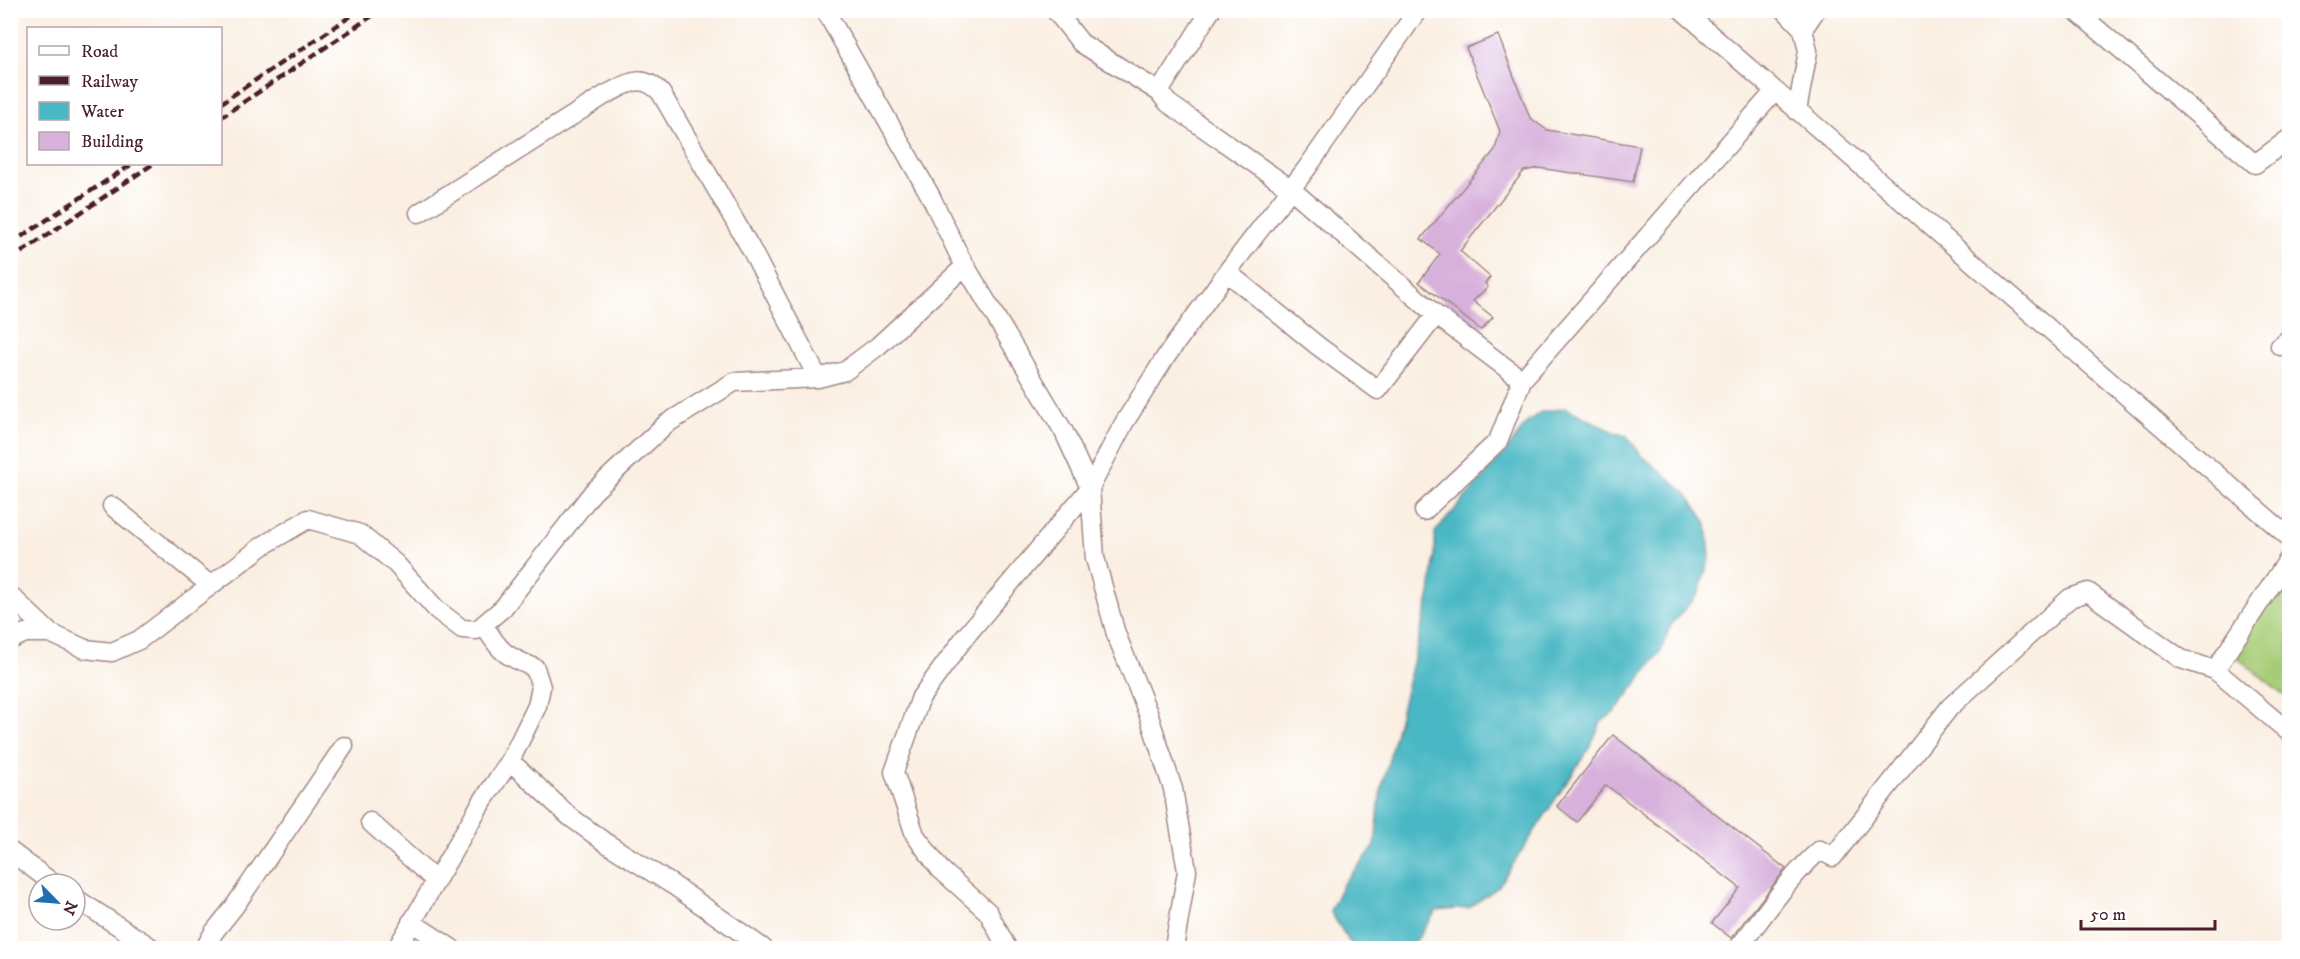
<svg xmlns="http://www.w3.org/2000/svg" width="2300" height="959" viewBox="0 0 2300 959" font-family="'IM FELL DW Pica',serif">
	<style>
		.green { fill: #a6cc76; stroke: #787650; stroke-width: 1.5 }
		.water { fill: #4ab8c4; stroke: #4a6c78; stroke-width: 1.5 }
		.building { fill: #d7b1dc }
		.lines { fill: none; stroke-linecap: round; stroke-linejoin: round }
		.minor-casing { stroke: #a28786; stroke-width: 21 }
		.minor { stroke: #fff; stroke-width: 18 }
		.rail { stroke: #4a1f2b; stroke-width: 4.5; stroke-dasharray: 9 4.5; stroke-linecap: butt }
	</style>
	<rect width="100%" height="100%" fill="#fff"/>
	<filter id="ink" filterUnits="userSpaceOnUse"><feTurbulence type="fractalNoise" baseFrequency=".0167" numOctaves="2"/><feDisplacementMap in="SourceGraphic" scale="12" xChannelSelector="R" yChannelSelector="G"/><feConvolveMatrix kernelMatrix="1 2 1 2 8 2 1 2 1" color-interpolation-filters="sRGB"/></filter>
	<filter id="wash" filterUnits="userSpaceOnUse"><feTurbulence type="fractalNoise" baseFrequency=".008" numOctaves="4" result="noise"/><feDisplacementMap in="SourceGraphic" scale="24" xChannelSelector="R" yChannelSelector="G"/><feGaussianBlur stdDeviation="1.35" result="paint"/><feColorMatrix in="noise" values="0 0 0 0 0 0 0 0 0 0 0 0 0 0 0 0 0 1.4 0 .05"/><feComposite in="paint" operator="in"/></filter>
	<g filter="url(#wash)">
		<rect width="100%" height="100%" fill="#faefe2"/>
		<path class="green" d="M2289 567V699L2225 648Z"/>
		<path class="water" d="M1566 408 1616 433 1627 436 1641 455 1687 494 1707 523 1710 557 1699 593 1670 626 1661 651 1616 711 1601 722 1591 745 1498 887 1469 908 1436 911 1414 944 1406 948H1361L1350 943 1330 911 1343 884 1375 846 1380 795 1430 594 1435 554V532L1507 450 1528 421 1541 412Z"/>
		<g id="blocks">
			<path class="building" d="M1498 35 1530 118 1547 130 1640 146 1633 182 1539 168 1524 171 1460 251 1490 277 1485 283 1488 287 1473 301 1493 317 1481 330 1419 282 1440 254 1421 239 1495 150 1500 131 1466 48Z
				M1613 735 1786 869 1731 938 1712 923 1740 888 1606 785 1577 822 1557 806Z"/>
		</g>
	</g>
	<g filter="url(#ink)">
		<use href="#blocks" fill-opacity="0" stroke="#a28786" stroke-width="1.5"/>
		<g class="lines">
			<defs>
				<path id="minor" d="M825 10 930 195 960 257 1064 432 1090 488 965 637 921 697 894 772 915 835 940 869 988 912 1007 948
					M1055 10 1081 43 1159 92 1168 103 1291 189 1436 315
					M1682 10 2290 538
					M1785 10 1803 29
					M2075 10 2255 164 2290 138
					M1159 92 1211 10
					M1797 111 1808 51 1803 29 1816 10
					M419 213 605 95C626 85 641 71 661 93L751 249 818 378
					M1227 272 1318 346 1378 390 1436 315 1522 380
					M2280 346 2290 338
					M112 506 210 585
					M1424 511 1498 441 1522 380 1774 92
					M10 595 50 633
					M10 640 25 633H50L85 649 112 652 139 640 264 545 308 519 360 534 396 564 437 610 462 629 477 630 503 608 593 492 666 424 734 382 818 378 845 371 878 346 965 266
					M2215 670 2290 733
					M510 761 569 816 606 843 673 885 763 948
					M370 822 436 881
					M10 851 54 884
					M75 898 152 948
					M411 922 451 948
					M205 948 214 932 234 907 344 746
					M397 948 480 805 510 761 537 706 541 687 535 668C506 656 500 653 484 625
					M1174 948 1187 871 1173 789 1148 713 1116 634 1095 558 1090 488 1124 423 1165 358 1227 272 1307 168 1418 10
					M1738 948C1765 915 1787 879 1820 850L1833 857 1950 707 2070 598 2088 592 2181 659 2215 670 2290 557"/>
			</defs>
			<use href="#minor" class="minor-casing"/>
			<use href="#minor" class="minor"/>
			<path class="rail" d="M220 104 360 10
				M220 118 381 10
				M10 244 132 164
				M10 260 153 164"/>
		</g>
	</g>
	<rect width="2300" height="959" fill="none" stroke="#fff" stroke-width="36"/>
	<rect x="27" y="27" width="195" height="138" fill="#ffffff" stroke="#b7a5aa" stroke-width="1.5"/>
	<rect x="39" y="46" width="30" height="9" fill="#ffffff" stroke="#b7a5aa" stroke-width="1.5"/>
	<text x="81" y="57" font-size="18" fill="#4a1f2b">Road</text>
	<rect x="39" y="76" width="30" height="9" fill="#4a1f2b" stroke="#b7a5aa" stroke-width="1.5"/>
	<text x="81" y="87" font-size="18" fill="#4a1f2b">Railway</text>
	<rect x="39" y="102" width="30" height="18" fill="#4ab8c4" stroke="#b7a5aa" stroke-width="1.5"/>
	<text x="81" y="117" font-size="18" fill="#4a1f2b">Water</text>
	<rect x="39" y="132" width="30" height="18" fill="#d7b1dc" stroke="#b7a5aa" stroke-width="1.5"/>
	<text x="81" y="147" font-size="18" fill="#4a1f2b">Building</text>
	<g transform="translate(57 902) rotate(115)"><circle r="28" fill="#ffffff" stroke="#b7a5aa" stroke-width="1.5"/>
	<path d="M0-4.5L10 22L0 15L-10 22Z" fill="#1f6fb2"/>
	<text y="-9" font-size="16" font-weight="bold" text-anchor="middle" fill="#4a1f2b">N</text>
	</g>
	<path d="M2081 920v9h134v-9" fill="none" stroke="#4a1f2b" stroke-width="3"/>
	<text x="2090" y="920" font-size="18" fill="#4a1f2b" stroke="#ffffff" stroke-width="4.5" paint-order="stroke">50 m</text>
</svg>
